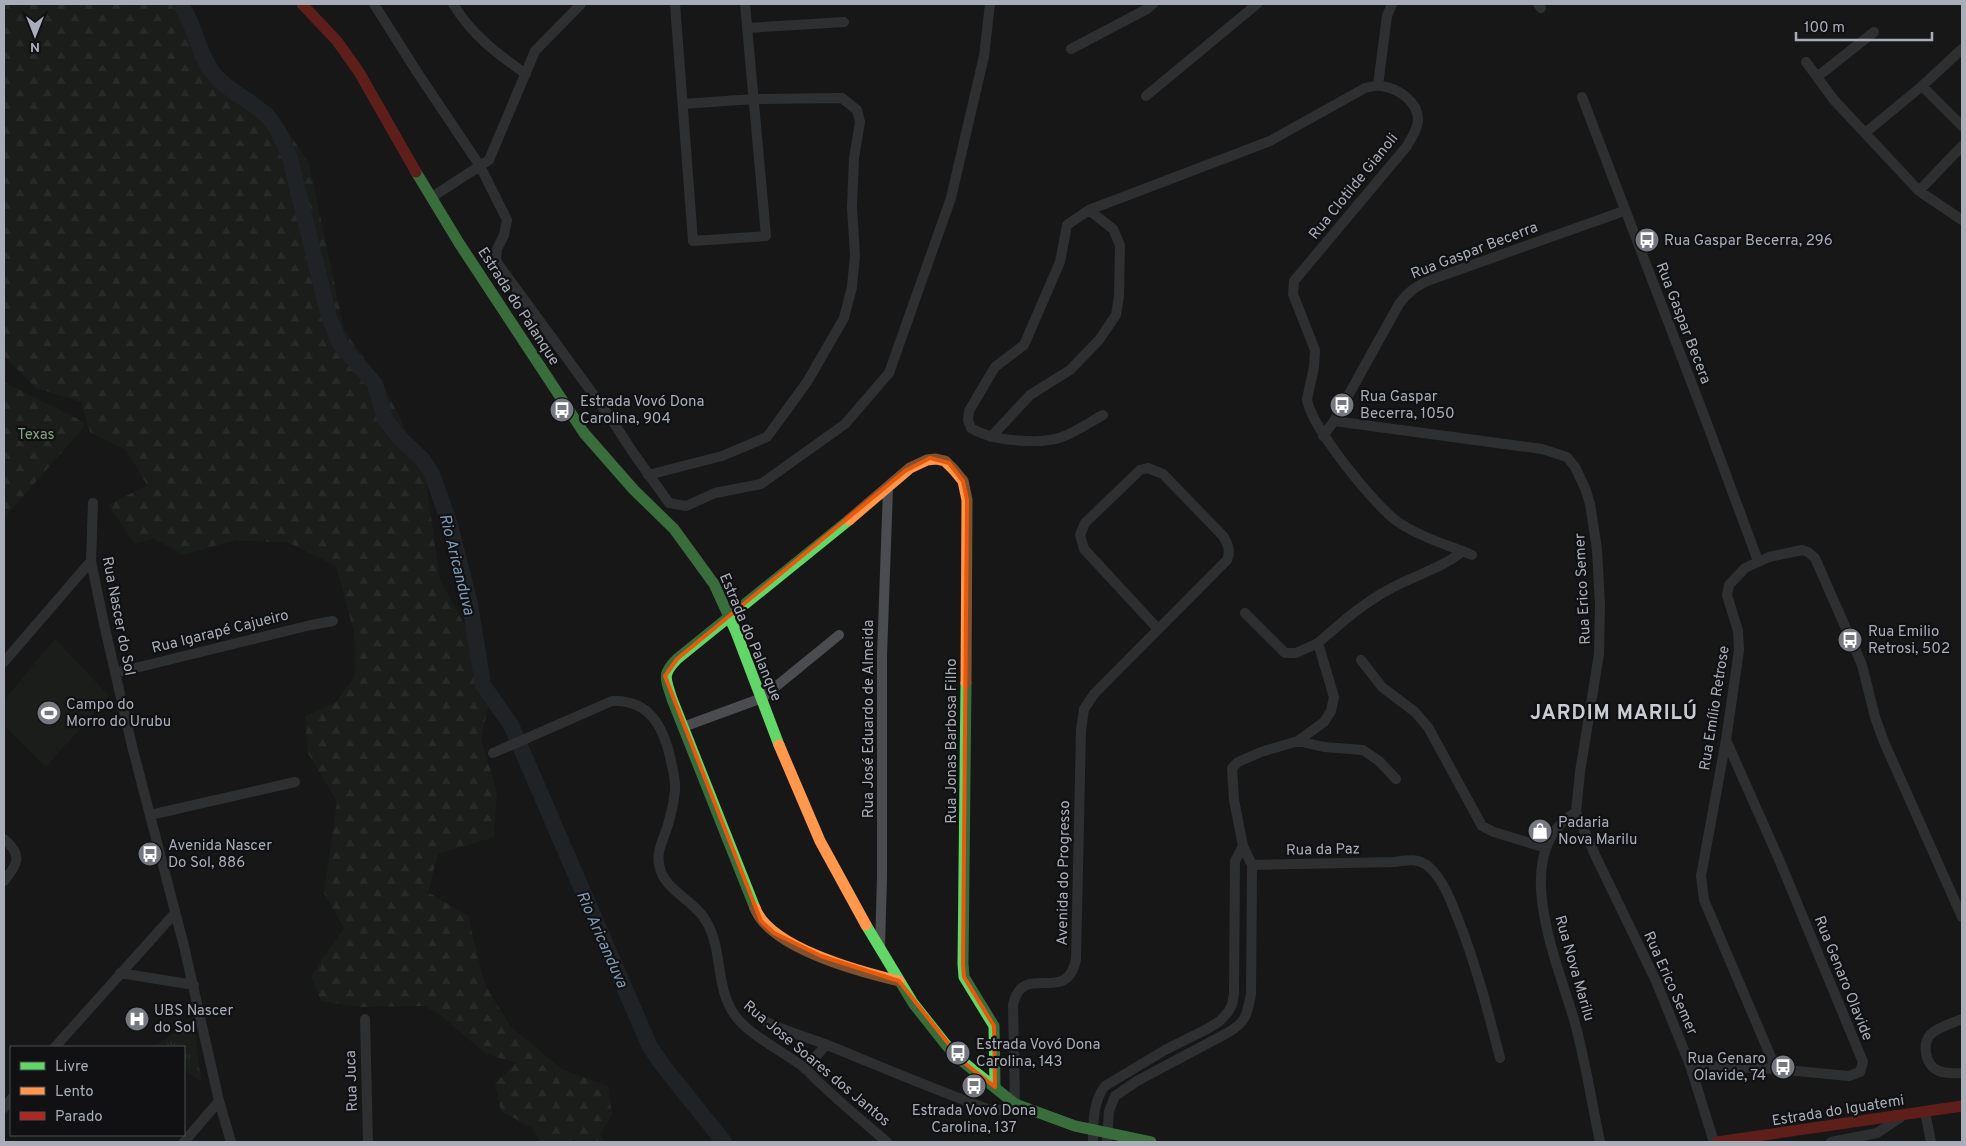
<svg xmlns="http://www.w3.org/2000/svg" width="1966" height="1146" viewBox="0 0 1966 1146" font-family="Overpass,sans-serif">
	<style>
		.forest { fill: url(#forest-firs) }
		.park { fill: url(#park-tufts) }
		.pitch { fill: #1d241e }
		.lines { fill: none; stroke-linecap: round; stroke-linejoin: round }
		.river { stroke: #2a3239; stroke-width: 16 }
		.street { stroke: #4b4c50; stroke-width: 10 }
		.fast { stroke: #63d668; stroke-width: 11 }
		.slow { stroke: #ff974d; stroke-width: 11 }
		.jam { stroke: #b3261e; stroke-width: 11 }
		.marked { fill: none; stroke: #e8590c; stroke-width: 4; stroke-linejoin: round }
		.labels { text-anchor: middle; stroke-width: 4.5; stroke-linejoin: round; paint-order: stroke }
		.street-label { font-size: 15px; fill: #a8adb8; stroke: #111113 }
		.poi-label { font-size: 15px; fill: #a8adb8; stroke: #111113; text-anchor: start }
		.park-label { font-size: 15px; fill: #7fa381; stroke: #111113 }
		.water-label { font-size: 16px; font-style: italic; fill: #7f9bb3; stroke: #111113 }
		.district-label { font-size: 20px; font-weight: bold; letter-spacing: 1px; fill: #c9ccd4; stroke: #111113 }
	</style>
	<defs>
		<pattern id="forest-firs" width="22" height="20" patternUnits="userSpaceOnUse" patternTransform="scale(1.25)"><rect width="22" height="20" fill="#1d241e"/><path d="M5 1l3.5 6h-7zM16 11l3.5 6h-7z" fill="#3b413d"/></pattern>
		<pattern id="park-tufts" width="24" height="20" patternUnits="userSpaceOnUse" patternTransform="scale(1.25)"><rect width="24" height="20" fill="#1d241e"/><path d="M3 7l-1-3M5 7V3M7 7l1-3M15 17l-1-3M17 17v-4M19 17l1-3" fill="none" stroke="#3b413d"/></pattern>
	</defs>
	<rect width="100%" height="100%" fill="#171717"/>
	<path class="forest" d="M4 4H186L224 79 272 108 309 163 344 329 386 390 424 467 440 580 470 635 490 699 481 739 497 792 494 837 438 854 428 892 468 916 485 985 511 1027 563 1070 608 1086 612 1115 600 1134 604 1142H540L532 1128 501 1111 495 1083 516 1063 486 1054 438 1013 424 1006 359 1007 321 1001 311 976 344 928 324 893 337 802 308 753 305 716 335 703 355 676 354 632 336 566 289 543 235 540 183 555 154 538 135 544 108 505 147 485 126 450 90 432 81 402 36 388 4 356Z
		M4 382 84 422V427L4 518Z"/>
	<path class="park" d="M193 1021 202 1082 184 1069V1047H153Z"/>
	<path class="pitch" d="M55 639 109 696 46 767 4 726V700Z"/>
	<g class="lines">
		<path class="river" d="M180 4C196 25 197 53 213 73 227 91 249 99 265 114 277 125 284 143 290 158L329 317 340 344 375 384 385 419 396 434 423 460 432 474 450 525 470 604 483 685 511 725 650 1047 664 1067 724 1142"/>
		<path class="street" d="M374 4 417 72 480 166 507 220 504 235 497 249 496 261 612 420 632 451 669 503 686 506 715 493 761 484 845 424 889 373 951 198 984 56 990 4
			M453 4C472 35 496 53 526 74
			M675 4 693 241 766 236 745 4
			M1538 4 1541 8
			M747 28 844 22
			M1071 49 1147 9 1153 4
			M1806 62 1834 100 1919 191 1962 146
			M1817 77 1874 32
			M1378 85 1387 16 1392 4
			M1922 86 1962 126
			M1146 96 1257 4
			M1582 97 1708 426 1758 561
			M1865 133 1922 86 1962 49
			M1919 191 1962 220
			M432 197 489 160 535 51 581 4
			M1103 415C1090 422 1076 432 1062 437 1039 445 992 441 971 428L968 420 969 411 995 367 1024 345 1060 262 1067 225 1089 210 1270 141 1365 88C1370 87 1376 85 1381 86 1398 88 1419 102 1418 121 1417 131 1411 138 1407 146L1294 281 1293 294 1315 350 1314 367 1307 399C1310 426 1375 506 1398 522 1420 537 1448 545 1472 555
			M1334 421 1542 449 1567 457 1575 467 1585 488 1590 504 1597 549 1600 605 1599 654 1580 772 1576 812 1596 857 1656 981 1690 1065 1714 1142
			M1323 436 1334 421 1399 304C1408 292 1416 286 1430 280L1624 211
			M991 437 1030 395 1070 370 1099 340 1116 315 1119 296 1120 245 1113 229 1089 210
			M648 475 722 456 767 437 807 382 844 318 852 287 855 255 852 207 854 158 860 122 857 110 842 98 754 99 683 104
			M93 503 91 561 104 624 132 746 184 946 219 1101 231 1142
			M1245 613 1285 653H1296L1318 643
			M1361 660 1382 687 1415 712 1428 727 1482 826 1494 832 1546 848
			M4 662 91 561
			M115 673 311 625 333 621
			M683 727 762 698 839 635
			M1298 741 1324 747 1363 750 1379 761 1396 779
			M493 753 612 701C650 699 664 728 671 761 673 770 676 782 675 791 674 801 672 811 669 821 666 835 656 849 659 864 663 891 694 899 706 921 723 949 715 986 734 1014 748 1035 786 1053 806 1069 811 1074 816 1080 822 1085 843 1105 865 1123 887 1142
			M1576 812C1505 853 1561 969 1576 1027 1586 1065 1592 1104 1600 1142
			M150 815 295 782
			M4 839C23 855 18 864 4 881
			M1252 865 1395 862C1406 860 1418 858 1428 866 1443 879 1451 901 1458 919 1476 964 1488 1011 1500 1058
			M880 946 882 878V656L888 488
			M120 973 194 985
			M365 1019 368 1142
			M761 1019C780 1030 804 1036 825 1044 879 1066 933 1089 988 1109 999 1110 1006 1111 1015 1104L1013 1005C1022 960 1067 1007 1076 959L1081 730 1084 709 1094 694 1227 560C1231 551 1228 544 1223 536L1163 474 1148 468 1140 470 1085 523 1080 535 1084 549 1158 629
			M1962 1019C1953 1023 1937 1027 1930 1035 1926 1040 1925 1047 1926 1053 1929 1073 1945 1074 1962 1073
			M55 1047 175 913
			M1690 1065 1776 1069 1849 1076 1860 1072 1863 1062 1778 857 1726 740
			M805 1069 826 1045
			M1776 1069 1704 900 1701 876 1726 740 1739 650 1738 631 1727 595 1729 585 1745 568 1769 557 1802 550 1808 552 1815 558 1862 665 1875 717 1884 742 1962 917
			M4 1108 11 1099
			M1925 1112 1931 1142
			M184 1142 219 1101
			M1093 1142C1093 1124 1093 1101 1105 1086L1165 1050 1207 1029 1220 1021 1228 1012 1232 1005 1234 994 1235 861 1243 846
			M1107 1142 1109 1111 1115 1096 1137 1081 1229 1032C1247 1021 1247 1014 1251 994L1252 865 1243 846 1234 800 1232 768 1238 762 1261 752 1298 741 1324 722 1331 711 1334 697 1318 643C1340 624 1362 604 1388 590 1412 576 1441 569 1463 551
			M1831 1142 1877 1133 1901 1117"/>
		<path class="fast" d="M416 172 459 243 584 433 634 490 674 529 714 584 736 632 779 745
			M966 683 963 964 964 977 994 1026 995 1087
			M755 908 672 699C666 679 661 675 677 659L849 520
			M866 925 913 1003 947 1046 962 1061 1015 1104 1075 1126 1151 1142"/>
		<path class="slow" d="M849 520 910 468 927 460 936 459 945 461 954 470 963 481 967 500 966 683
			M779 745 820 841 866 925
			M755 908C770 948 861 972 899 981"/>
		<path class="jam" d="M302 4 337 41 359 72 416 172
			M1717 1142 1962 1106"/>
	</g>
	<path d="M0 0H1966V1146H0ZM930 458 949 463 963 481 967 500 963 964 964 977 994 1026 995 1087 962 1061 899 981 821 956 774 933 761 921 665 676 677 659 905 471Z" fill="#171717" fill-opacity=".55" fill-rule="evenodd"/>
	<path class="marked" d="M930 458 949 463 963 481 967 500 963 964 964 977 994 1026 995 1087 962 1061 899 981 821 956 774 933 761 921 665 676 677 659 905 471Z"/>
	<defs>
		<symbol id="bus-disc" viewBox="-11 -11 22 22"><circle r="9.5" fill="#757880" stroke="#111113"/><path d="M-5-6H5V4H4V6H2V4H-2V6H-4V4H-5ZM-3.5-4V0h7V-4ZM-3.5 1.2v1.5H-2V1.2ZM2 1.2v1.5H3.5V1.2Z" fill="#fff"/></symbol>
		<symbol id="stadium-disc" viewBox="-11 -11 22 22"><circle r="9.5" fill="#757880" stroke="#111113"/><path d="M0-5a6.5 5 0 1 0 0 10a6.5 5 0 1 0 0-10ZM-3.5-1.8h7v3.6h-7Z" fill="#fff"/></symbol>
		<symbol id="shop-disc" viewBox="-11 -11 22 22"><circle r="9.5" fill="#757880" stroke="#111113"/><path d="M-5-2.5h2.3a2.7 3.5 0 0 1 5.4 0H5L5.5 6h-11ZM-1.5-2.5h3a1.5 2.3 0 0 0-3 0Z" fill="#fff"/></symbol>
		<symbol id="hospital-disc" viewBox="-11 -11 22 22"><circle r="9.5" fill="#757880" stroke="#111113"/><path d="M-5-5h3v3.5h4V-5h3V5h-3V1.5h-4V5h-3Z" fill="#fff"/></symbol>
	</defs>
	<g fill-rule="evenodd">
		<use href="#bus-disc" x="1633" y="226" width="28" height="28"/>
		<use href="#bus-disc" x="1328" y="391" width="28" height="28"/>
		<use href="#bus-disc" x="548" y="396" width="28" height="28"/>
		<use href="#bus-disc" x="1836" y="626" width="28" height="28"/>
		<use href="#stadium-disc" x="35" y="699" width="28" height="28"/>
		<use href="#shop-disc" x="1526" y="817" width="28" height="28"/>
		<use href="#bus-disc" x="136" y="840" width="28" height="28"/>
		<use href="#hospital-disc" x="123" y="1005" width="28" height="28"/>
		<use href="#bus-disc" x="944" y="1039" width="28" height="28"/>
		<use href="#bus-disc" x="1769" y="1053" width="28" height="28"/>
		<use href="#bus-disc" x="960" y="1072" width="28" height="28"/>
	</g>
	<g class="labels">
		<g class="street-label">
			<text transform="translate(1353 186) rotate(-51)" y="5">Rua Clotilde Gianoli</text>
			<text transform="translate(1474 250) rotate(-21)" y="5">Rua Gaspar Becerra</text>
			<text transform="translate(519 306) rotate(57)" y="5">Estrada do Palanque</text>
			<text transform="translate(1684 323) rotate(69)" y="5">Rua Gaspar Becera</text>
			<text transform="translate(1582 589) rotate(-93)" y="5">Rua Erico Semer</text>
			<text transform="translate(119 616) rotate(79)" y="5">Rua Nascer do Sol</text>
			<text transform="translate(220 631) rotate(-14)" y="5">Rua Igarapé Cajueiro</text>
			<text transform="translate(751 637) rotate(67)" y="5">Estrada do Palanque</text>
			<text transform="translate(1714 708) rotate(-81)" y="5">Rua Emílio Retrose</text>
			<text transform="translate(868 719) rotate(-90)" y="5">Rua José Eduardo de Almeida</text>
			<text transform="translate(951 741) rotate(-90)" y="5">Rua Jonas Barbosa Filho</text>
			<text transform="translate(1323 849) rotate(-1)" y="5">Rua da Paz</text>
			<text transform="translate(1063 873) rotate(-89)" y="5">Avenida do Progresso</text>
			<text transform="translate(1575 968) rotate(74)" y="5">Rua Nova Marilu</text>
			<text transform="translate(1844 978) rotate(68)" y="5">Rua Genaro Olavide</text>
			<text transform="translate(1671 983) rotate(66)" y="5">Rua Erico Semer</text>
			<text transform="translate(817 1063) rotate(40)" y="5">Rua Jose Soares dos Jantos</text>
			<text transform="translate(351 1081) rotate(-92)" y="5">Rua Juca</text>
			<text transform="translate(1838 1110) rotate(-9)" y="5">Estrada do Iguatemi</text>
		</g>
		<g class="poi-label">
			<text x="1664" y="245">Rua Gaspar Becerra, 296</text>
			<text x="1360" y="401">Rua Gaspar<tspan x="1360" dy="17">Becerra, 1050</tspan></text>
			<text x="580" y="406">Estrada Vovó Dona<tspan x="580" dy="17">Carolina, 904</tspan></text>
			<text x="1868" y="636">Rua Emilio<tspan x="1868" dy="17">Retrosi, 502</tspan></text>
			<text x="66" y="709">Campo do<tspan x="66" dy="17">Morro do Urubu</tspan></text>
			<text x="1558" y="827">Padaria<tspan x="1558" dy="17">Nova Marilu</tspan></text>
			<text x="168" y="850">Avenida Nascer<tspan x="168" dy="17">Do Sol, 886</tspan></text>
			<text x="154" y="1015">UBS Nascer<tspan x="154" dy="17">do Sol</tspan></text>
			<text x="976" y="1049">Estrada Vovó Dona<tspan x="976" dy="17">Carolina, 143</tspan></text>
			<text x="1766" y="1063" text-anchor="end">Rua Genaro<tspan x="1766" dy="17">Olavide, 74</tspan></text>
			<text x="974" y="1115" text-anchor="middle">Estrada Vovó Dona<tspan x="974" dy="17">Carolina, 137</tspan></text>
		</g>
		<g class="park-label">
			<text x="36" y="439">Texas</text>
		</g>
		<g class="water-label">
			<text transform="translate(458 564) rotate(76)" y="6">Rio Aricanduva</text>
			<text transform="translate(603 939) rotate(66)" y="6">Rio Aricanduva</text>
		</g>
		<g class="district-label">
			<text x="1614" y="719">JARDIM MARILÚ</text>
		</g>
	</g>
	<rect width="1966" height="1146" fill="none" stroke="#a8adb8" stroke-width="10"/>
	<rect x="10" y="1046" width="175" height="90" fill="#111113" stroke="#4d4f55"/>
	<rect x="20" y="1062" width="25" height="8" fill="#63d668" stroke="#4d4f55"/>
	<text x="55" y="1071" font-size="15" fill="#a8adb8">Livre</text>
	<rect x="20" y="1087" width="25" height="8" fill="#ff974d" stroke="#4d4f55"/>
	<text x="55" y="1096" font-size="15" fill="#a8adb8">Lento</text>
	<rect x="20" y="1112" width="25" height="8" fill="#b3261e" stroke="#4d4f55"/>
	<text x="55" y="1121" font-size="15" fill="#a8adb8">Parado</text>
	<g transform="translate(35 35) rotate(180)" stroke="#111113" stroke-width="4" paint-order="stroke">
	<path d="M0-4L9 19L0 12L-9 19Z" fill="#a8adb8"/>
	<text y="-8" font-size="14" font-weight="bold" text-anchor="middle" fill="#a8adb8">N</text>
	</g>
	<path d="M1796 32v8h136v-8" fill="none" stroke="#a8adb8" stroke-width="2.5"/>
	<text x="1804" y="32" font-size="15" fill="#a8adb8" stroke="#111113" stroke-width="4" paint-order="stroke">100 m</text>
</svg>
